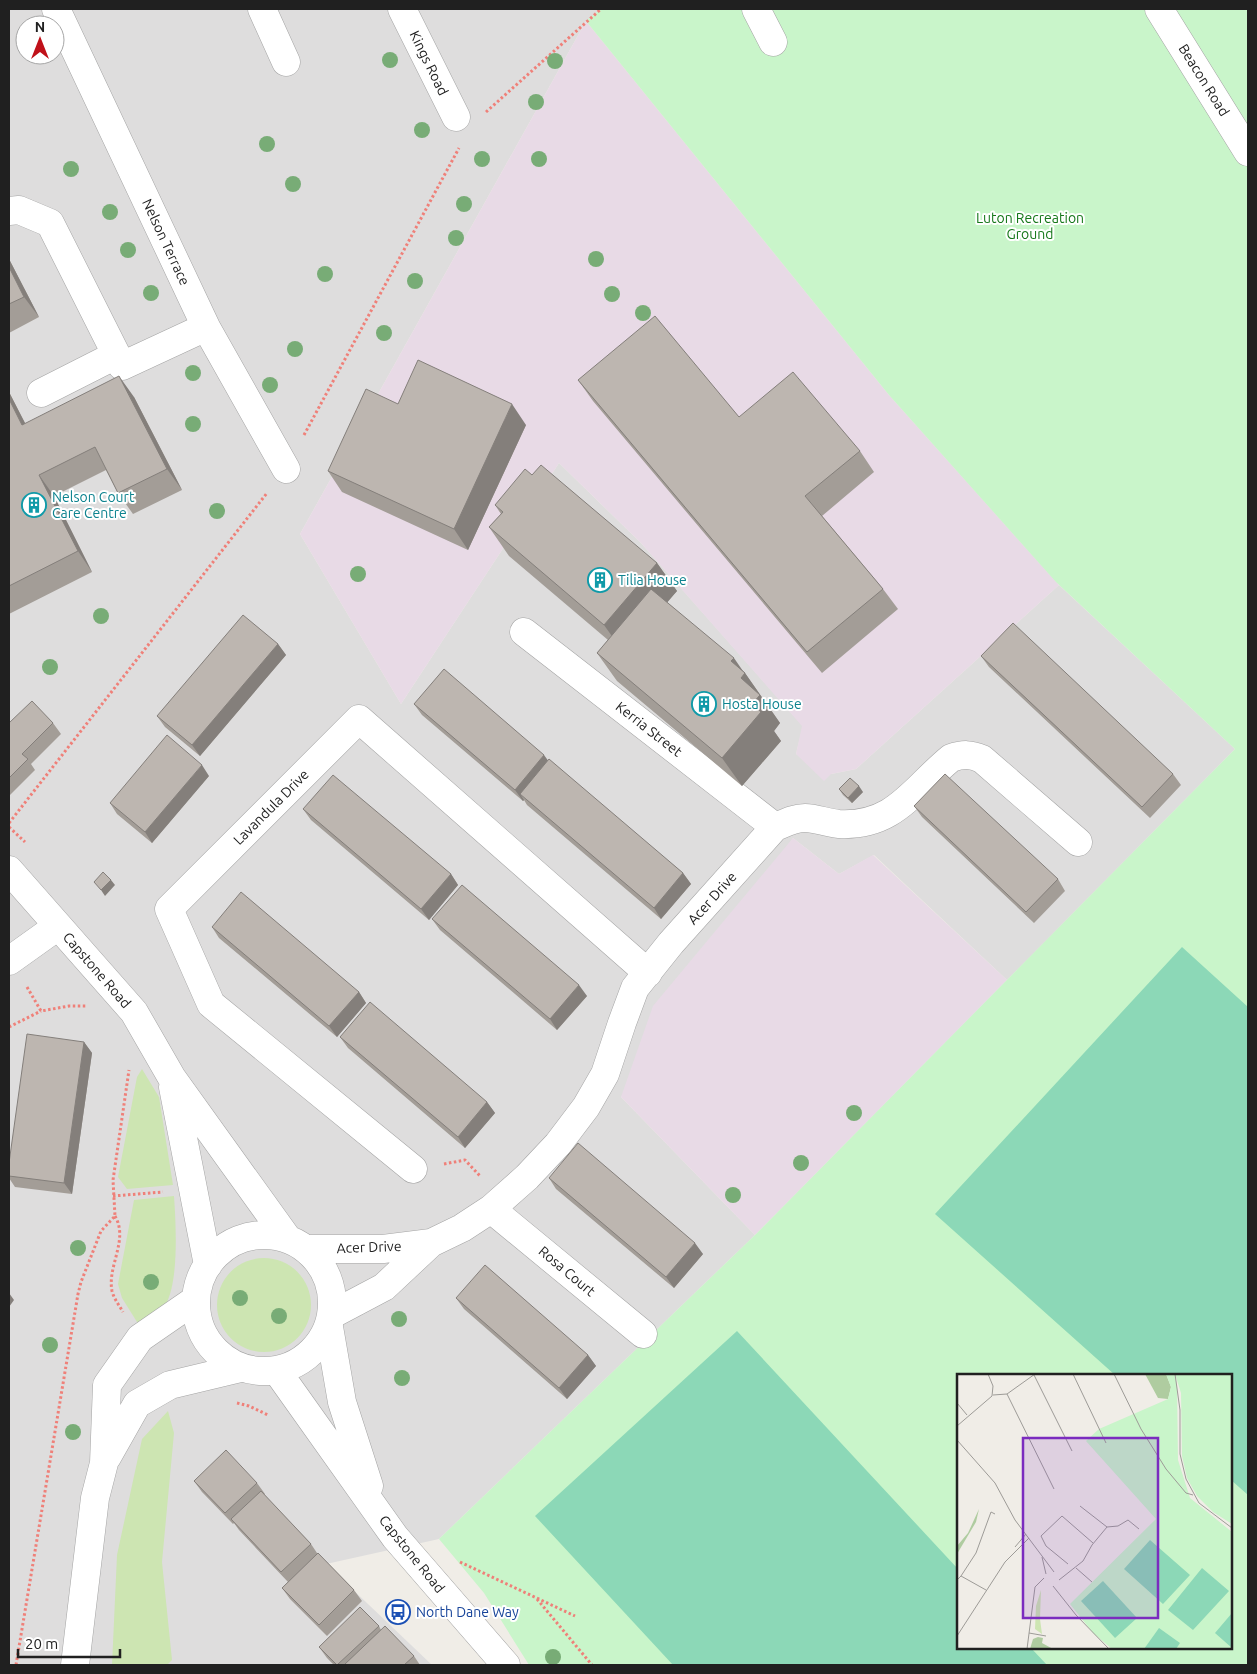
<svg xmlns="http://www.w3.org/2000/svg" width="1257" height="1674" viewBox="0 0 1257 1674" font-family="Ubuntu,sans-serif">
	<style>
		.residential { fill: #dedddd; fill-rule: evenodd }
		.industrial { fill: #e8dae6 }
		.grass { fill: #cde5b2 }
		.park { fill: #c9f5ca; fill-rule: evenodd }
		.pitch { fill: #8cd8b7 }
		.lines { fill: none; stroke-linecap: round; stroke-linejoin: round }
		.minor-casing { stroke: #a4a4a4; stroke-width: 29 }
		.path { stroke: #ef8079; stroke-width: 3; stroke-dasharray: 2.5 2.5; stroke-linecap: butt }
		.minor { stroke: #fff; stroke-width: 28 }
		.tree { fill: #78ac76 }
		.wall { fill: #a39d97 }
		.shaded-wall { fill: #847f7b }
		.building { fill: #bdb6b0; stroke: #847f7b }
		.labels { text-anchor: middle; stroke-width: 4; stroke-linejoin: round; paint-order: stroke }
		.street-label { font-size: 14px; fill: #202020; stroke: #fff }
		.park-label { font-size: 14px; fill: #157719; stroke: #fff }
		.culture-label { font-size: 14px; fill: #0d838f; stroke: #fff; text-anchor: start }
		.transit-label { font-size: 14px; fill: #164399; stroke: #fff; text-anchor: start }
		.inset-road { fill: none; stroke: #9d9b97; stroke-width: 1 }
		.view { fill: #7b2cbf; fill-opacity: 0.15; stroke: #7b2cbf; stroke-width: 2.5 }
		.inset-edge { fill: none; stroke: #202020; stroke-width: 2.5 }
	</style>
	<rect width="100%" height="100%" fill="#f0ede7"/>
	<path class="residential" d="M9 9H601L586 21 300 534 401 704 559 463 641 543 803 726 796 754 831 774 856 769 1059 585 1235 749 1007 980 874 855 839 874 793 838 621 1097 755 1235 439 1539 326 1564 432 1665H9ZM25 25H55V55H25Z"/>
	<path class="industrial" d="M586 21 889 395 1059 585 856 769 831 774 824 781 796 754 802 726 641 543 559 463 401 704 300 534Z
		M793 838 839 874 873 855 1007 980 755 1235 621 1097 653 1006Z"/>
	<path class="grass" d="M142 1069 159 1097 173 1185 127 1189 118 1177 137 1077Z
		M174 1196C176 1224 179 1280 166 1304 160 1314 149 1322 142 1330L122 1298 118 1284 134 1200Z
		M217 1305a47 47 0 1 1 94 0a47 47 0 1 1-94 0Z
		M168 1411 174 1433 162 1562 172 1660 167 1665H112L117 1555 142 1439Z"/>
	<path class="park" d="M601 9H1248V1665H529L484 1593 439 1539 755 1235 1235 749 1056 582 889 395 586 21ZM958 1375H1231V1648H958Z"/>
	<path class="pitch" d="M1182 947 1248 1007V1495L1231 1480V1375H1115L935 1214Z
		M737 1331 958 1569V1648H1031L1047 1665H673L535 1516Z"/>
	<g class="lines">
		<defs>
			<path id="minor" d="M56 9 206 327 286 469
				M262 9 286 62
				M402 9 456 117
				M756 9 773 42
				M1159 9 1248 152
				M9 211 19 210 50 223 122 366 206 327
				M41 393 116 355
				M524 632 775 827
				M9 870 134 1012 172 1078 287 1238
				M9 961 58 926
				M173 1087 208 1265
				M413 1169 211 1004 169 909 359 719 648 973
				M491 1209 643 1334
				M196 1303a68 68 0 1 1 136 0a68 68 0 1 1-136 0Z
				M307 1249H383L431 1243
				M333 1314 384 1287 431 1243 462 1228 491 1209 527 1177 558 1144 586 1107 605 1074 622 1023 635 988 671 943 775 827C785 823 794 818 805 818 816 818 827 823 839 824 895 827 913 789 951 758 963 754 971 754 982 759L1078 842
				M329 1327 342 1402 369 1486
				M277 1371 395 1537 506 1665
				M107 1457 137 1404 170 1385 241 1368
				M75 1665 95 1498 104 1463 107 1385 140 1338 195 1300"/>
		</defs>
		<use href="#minor" class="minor-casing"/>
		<path class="path" d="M486 112 601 9
			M304 435 459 148
			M9 823 267 493
			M9 827 25 842
			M27 987 41 1011 69 1006H86
			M9 1027 41 1011
			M444 1164 465 1160 481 1177
			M113 1196 163 1192
			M115 1216C129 1240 107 1266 112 1291 114 1299 119 1305 123 1312
			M237 1403 249 1406 268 1415
			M460 1562 575 1616
			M537 1599 592 1665
			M16 1665 78 1294 81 1282 101 1231 115 1216 113 1180 129 1070"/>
		<use href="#minor" class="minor"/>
	</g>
	<g class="tree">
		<circle cx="390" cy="60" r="8"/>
		<circle cx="555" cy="61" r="8"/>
		<circle cx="536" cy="102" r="8"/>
		<circle cx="422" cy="130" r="8"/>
		<circle cx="267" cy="144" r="8"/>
		<circle cx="482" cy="159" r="8"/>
		<circle cx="539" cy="159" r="8"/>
		<circle cx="71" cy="169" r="8"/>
		<circle cx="293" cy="184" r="8"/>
		<circle cx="464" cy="204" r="8"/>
		<circle cx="110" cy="212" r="8"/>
		<circle cx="456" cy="238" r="8"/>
		<circle cx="128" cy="250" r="8"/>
		<circle cx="596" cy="259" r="8"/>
		<circle cx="325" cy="274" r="8"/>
		<circle cx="415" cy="281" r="8"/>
		<circle cx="151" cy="293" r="8"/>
		<circle cx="612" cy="294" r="8"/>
		<circle cx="643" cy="313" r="8"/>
		<circle cx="384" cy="333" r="8"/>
		<circle cx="295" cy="349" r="8"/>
		<circle cx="193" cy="373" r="8"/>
		<circle cx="270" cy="385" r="8"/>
		<circle cx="193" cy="424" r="8"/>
		<circle cx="217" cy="511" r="8"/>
		<circle cx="358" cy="574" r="8"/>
		<circle cx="101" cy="616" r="8"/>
		<circle cx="50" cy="667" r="8"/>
		<circle cx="854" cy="1113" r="8"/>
		<circle cx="801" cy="1163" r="8"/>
		<circle cx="733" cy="1195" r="8"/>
		<circle cx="78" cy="1248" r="8"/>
		<circle cx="151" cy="1282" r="8"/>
		<circle cx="240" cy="1298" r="8"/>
		<circle cx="279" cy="1316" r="8"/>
		<circle cx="399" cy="1319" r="8"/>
		<circle cx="50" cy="1345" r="8"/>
		<circle cx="402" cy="1378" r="8"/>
		<circle cx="73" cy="1432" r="8"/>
		<circle cx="553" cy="1657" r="8"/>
	</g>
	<path class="wall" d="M9 259 39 317 9 333Z
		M578 380 739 417 860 451 874 472 822 516 883 589 898 609 822 673 593 401Z
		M9 392 25 424 134 397 182 490 133 514 118 493 106 470 54 496 92 572 9 614Z
		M398 404 526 425 468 550 342 492 328 471Z
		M532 475 657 563 677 591 667 602 745 673 780 723 774 731 781 741 742 786 617 681 597 653 608 640 509 556 489 527 501 514 495 505Z
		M278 644 286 655 200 756 165 727 157 716Z
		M981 656 1173 774 1181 785 1150 818 989 667Z
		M414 704 548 761 683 873 691 884 661 919 527 805 524 800 523 801 422 715Z
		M9 723H53L61 734 31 764 35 770 9 796Z
		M209 776 152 843 117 814 110 803Z
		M839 789 863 792 852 803 843 795Z
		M914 806 1058 879 1065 891 1034 923 922 817Z
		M303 809 451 874 458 885 429 920 311 820Z
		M432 919 587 996 557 1030 440 930Z
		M212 927 359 992 366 1003 337 1037 219 938Z
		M340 1037 487 1102 495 1113 465 1148 348 1048Z
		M84 1042 92 1053 72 1194 15 1187 9 1178V1163Z
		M549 1178 703 1254 674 1288 556 1189Z
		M456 1298 588 1355 596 1366 567 1399 464 1309Z
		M194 1481 257 1483 265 1494 264 1495 311 1544 317 1553 354 1590 362 1601 327 1636 290 1599 282 1588 288 1582 239 1530 234 1523 233 1524 202 1492Z
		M379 1626 381 1630 414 1656 420 1665H334L327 1658 319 1647Z"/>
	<path class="shaded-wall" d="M9 259 39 317 24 297 9 267Z
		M119 376 134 397 182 490 167 469Z
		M9 392 37 446 22 425 9 399Z
		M512 404 526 425 468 550 454 529Z
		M39 475 54 496 92 572 78 551Z
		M657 563 677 591 624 653 604 625Z
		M278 644 286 655 200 756 192 745Z
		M734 658 745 674V673L780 723 774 731 781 741 742 786 722 758 752 704 741 678 731 661Z
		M544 755 552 766 520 794 524 800 523 801 515 790Z
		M202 765 209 776 152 843 145 832Z
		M859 786 863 792 852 803 848 798Z
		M683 873 691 884 661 919 654 908Z
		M451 874 458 885 429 920 421 909Z
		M111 880 115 885 105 896 101 890Z
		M579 985 587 996 557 1030 550 1019Z
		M359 992 366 1003 337 1037 329 1026Z
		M84 1042 92 1053 72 1194 64 1183Z
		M487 1102 495 1113 465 1148 458 1137Z
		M695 1243 703 1254 674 1288 666 1277Z
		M9 1293 14 1300 9 1307Z
		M588 1355 596 1366 567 1399 559 1388Z"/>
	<path class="building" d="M9 267 24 297 9 304Z
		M655 316 739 417 793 372 860 451 805 496 883 589 807 652 578 380Z
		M418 360 512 404 454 529 328 471 366 389 398 404Z
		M119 376 167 469 118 493 95 447 39 475 78 551 9 586V399L22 425Z
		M541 465 657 563 604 625 489 527 503 512 495 505 525 469 532 475Z
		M651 589 734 658 731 661 745 673 741 678 760 695 752 704 761 712 722 758 597 653Z
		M243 615 278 644 192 745 157 716Z
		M1013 623 1173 774 1142 807 981 656Z
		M444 669 544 755 515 790 414 704Z
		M32 701 53 723 22 754 28 759 9 778V723Z
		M167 735 202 765 145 832 110 803Z
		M549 759 683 873 654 908 520 794Z
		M945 774 1058 879 1026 912 914 806Z
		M333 775 451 874 421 909 303 809Z
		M850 778 859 786 848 798 839 789Z
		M103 872 111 880 101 890 94 882Z
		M462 885 579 985 550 1019 432 919Z
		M241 892 359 992 329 1026 212 927Z
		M370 1002 487 1102 458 1137 340 1037Z
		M27 1034 84 1042 64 1183 9 1176V1163Z
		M578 1143 695 1243 666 1277 549 1178Z
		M485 1265 588 1355 559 1388 456 1298Z
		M226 1450 257 1483 225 1513 194 1481Z
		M261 1491 311 1544 281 1572 231 1519Z
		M318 1553 354 1590 319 1625 282 1588Z
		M360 1607 379 1626 337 1665 319 1647Z
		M385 1626 414 1656 404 1665H344Z"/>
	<defs>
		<symbol id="building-ring" viewBox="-11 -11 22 22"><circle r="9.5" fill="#fff" stroke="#0f9aa8" stroke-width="1.5"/><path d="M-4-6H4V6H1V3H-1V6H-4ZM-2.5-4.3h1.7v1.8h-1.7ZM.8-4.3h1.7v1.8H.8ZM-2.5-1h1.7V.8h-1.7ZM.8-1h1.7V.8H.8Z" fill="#0f9aa8"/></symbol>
		<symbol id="bus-ring" viewBox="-11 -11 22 22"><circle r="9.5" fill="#fff" stroke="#1a4fb4" stroke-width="1.5"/><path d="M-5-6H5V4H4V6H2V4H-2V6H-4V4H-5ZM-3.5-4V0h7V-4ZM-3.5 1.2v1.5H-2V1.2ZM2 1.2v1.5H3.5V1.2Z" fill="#1a4fb4"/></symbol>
	</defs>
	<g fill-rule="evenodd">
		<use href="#building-ring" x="20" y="491" width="28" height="28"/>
		<use href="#building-ring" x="586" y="566" width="28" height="28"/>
		<use href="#building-ring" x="690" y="690" width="28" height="28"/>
		<use href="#bus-ring" x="384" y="1598" width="28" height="28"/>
	</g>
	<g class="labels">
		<g class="street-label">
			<text transform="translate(429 63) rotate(64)" y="5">Kings Road</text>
			<text transform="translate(1204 80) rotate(58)" y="5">Beacon Road</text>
			<text transform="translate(166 242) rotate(65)" y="5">Nelson Terrace</text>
			<text transform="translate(649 729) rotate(38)" y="5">Kerria Street</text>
			<text transform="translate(271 807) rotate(-45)" y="5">Lavandula Drive</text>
			<text transform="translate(712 898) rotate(-48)" y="5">Acer Drive</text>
			<text transform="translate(97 970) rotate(49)" y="5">Capstone Road</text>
			<text transform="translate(369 1247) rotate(-2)" y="5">Acer Drive</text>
			<text transform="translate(567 1271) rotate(40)" y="5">Rosa Court</text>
			<text transform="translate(412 1554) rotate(51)" y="5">Capstone Road</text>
		</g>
		<g class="park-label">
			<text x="1030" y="223">Luton Recreation<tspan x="1030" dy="16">Ground</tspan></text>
		</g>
		<g class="culture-label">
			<text x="52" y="502">Nelson Court<tspan x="52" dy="16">Care Centre</tspan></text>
			<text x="618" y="585">Tilia House</text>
			<text x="722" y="709">Hosta House</text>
		</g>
		<g class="transit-label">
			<text x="416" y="1617">North Dane Way</text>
		</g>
	</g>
	<g transform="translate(957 1374)">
		<rect width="275" height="275" fill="#f0ede7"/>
		<path d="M84 216 83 245 85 260 78 255 79 232Z" fill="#cde5b2"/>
		<path d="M188 0H209L214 13 211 25 201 24ZM22 135 19 148 0 180V172L11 159ZM81 263 86 264 85 269 96 275H73L76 265Z" fill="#afcca0"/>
		<path d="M209 0H218L220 12 221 86 233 124 275 158V275H155L136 259 113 230 199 145 129 67 142 55 211 25 214 13ZM218 0H275V150L256 138 240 122 230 104 225 82 224 19Z" fill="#c9f5ca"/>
		<path d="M193 166 233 201 206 230 167 195ZM245 194 272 217 236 256 211 236ZM146 207 180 244 158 264 124 227ZM275 239V274L258 259ZM202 254 223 269 219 275H187Z" fill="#8cd8b7"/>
		<path class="inset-road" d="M116 0 149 69M157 0 184 55 209 95 229 119 236 121M218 0 223 36V80L229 105 242 129 275 154M77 1 115 77M50 20 97 115M36 21 50 20 78 0M0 29 10 41M0 52 35 22 36 12 31 0M0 66 38 109 58 146 97 198M123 132 150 153M58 173 69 160M85 183 89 200M111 190 89 172 84 162 105 142 136 169M119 194 135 208M4 202 19 179 34 138 38 140M0 206 4 202 29 216M102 206 126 187 135 171 150 153 161 152 171 146 182 155M96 212 119 241 152 275M72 259 89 262M0 262 48 188 72 164M70 275 78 213 87 204"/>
		<path class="view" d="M66 64H201V244H66Z"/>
		<rect width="275" height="275" class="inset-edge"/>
	</g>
	<rect width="1257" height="1674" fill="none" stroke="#202020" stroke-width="20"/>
	<g transform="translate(40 40)"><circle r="24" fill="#ffffff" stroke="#a6a6a6"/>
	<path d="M0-4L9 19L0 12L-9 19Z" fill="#c01119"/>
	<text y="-8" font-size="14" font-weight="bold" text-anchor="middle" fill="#202020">N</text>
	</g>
	<path d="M18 1649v8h102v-8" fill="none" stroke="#202020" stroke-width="2.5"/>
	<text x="25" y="1649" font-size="15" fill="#202020" stroke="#ffffff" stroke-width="4" paint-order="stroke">20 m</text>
</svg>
